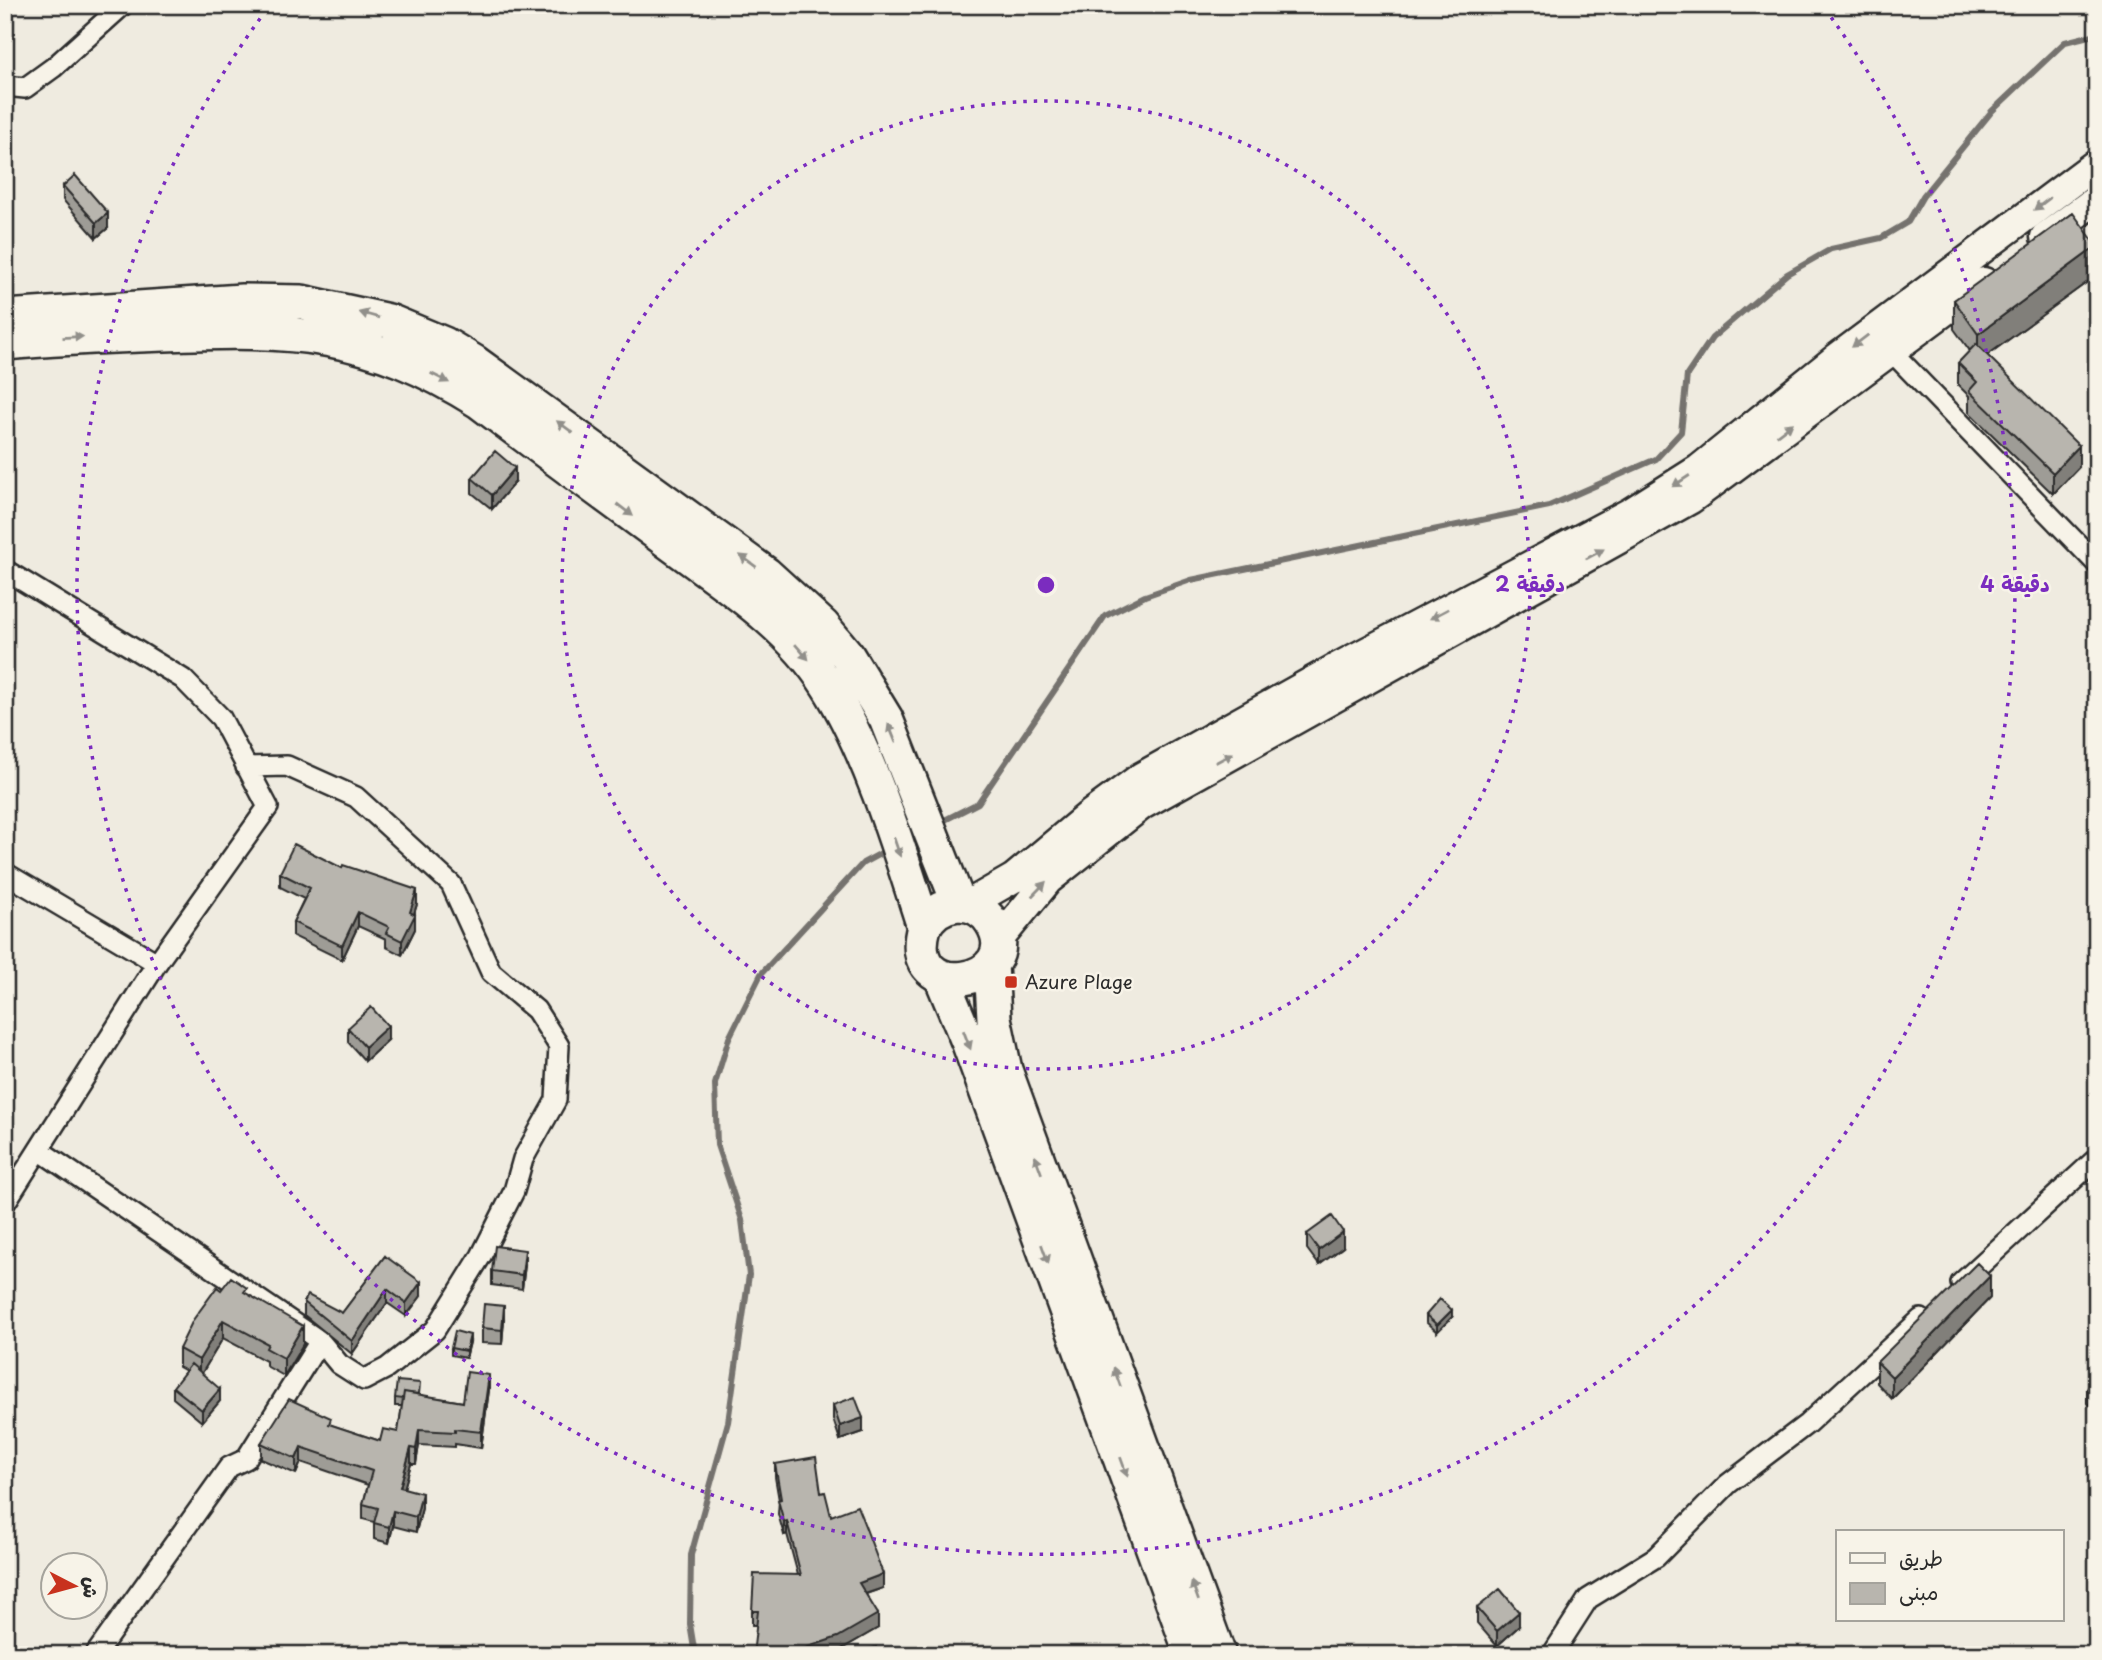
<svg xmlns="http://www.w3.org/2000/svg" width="2102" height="1660" viewBox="0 0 2102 1660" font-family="'Playpen Sans','Playpen Sans Arabic',sans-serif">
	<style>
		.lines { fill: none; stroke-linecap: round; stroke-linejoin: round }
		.stream { stroke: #74726e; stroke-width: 6 }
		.minor-casing { stroke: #2b2b2b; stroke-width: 24 }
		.secondary-casing { stroke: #2b2b2b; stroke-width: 33 }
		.trunk-casing { stroke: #2b2b2b; stroke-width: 38 }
		.minor { stroke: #f7f3e8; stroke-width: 19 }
		.secondary { stroke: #f7f3e8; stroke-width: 28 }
		.trunk { stroke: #f7f3e8; stroke-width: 33 }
		.wall { fill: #9e9c96; stroke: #2b2b2b; stroke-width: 2 }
		.shaded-wall { fill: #817f7a; stroke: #2b2b2b; stroke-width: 2 }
		.building { fill: #b8b5ae; stroke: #2b2b2b; stroke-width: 2 }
		.oneway { fill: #918f8a }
		.ring { fill: none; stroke: #7b2cbf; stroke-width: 3.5; stroke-dasharray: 3.5 7 }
		.poi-dot { fill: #c8321e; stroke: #f7f3e8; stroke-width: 2.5 }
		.labels { text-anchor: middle; stroke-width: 5; stroke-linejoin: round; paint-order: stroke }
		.poi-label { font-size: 19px; fill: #2b2b2b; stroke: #f7f3e8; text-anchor: start }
		.centre { fill: #7b2cbf; stroke: #f7f3e8; stroke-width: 3.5 }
		.ring-label { font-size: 21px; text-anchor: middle; font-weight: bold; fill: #7b2cbf; stroke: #f7f3e8; stroke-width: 5; stroke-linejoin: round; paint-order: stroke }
	</style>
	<rect width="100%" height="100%" fill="#efebe0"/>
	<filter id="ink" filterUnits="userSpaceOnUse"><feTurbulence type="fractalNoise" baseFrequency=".0143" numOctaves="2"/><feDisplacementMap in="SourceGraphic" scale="14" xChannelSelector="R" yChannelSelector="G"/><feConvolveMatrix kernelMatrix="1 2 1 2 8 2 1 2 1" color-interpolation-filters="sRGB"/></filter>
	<g filter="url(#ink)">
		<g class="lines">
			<path class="stream" d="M937 824 978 803 1105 616 1145 596 1191 580 1549 506 1656 459 1681 432 1687 375 1712 338 1787 274 1831 249 1881 238 1908 222 1923 196 1992 111 2065 42 2097 34
				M695 1655 690 1624 691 1555 728 1422 749 1275 742 1220 717 1145 715 1084 729 1038 761 974 863 863 887 850"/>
			<defs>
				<path id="minor" d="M5 86 25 88 54 67 123 5
					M1890 350 2097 564
					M5 570 183 679 221 718 268 807 157 963 5 1203
					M5 873 157 963
					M39 1150 320 1341 339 1364 364 1380 387 1368 435 1330 481 1256 514 1191 523 1159 556 1100 559 1046 536 1010 491 972 451 884 356 797 287 766 246 767
					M1961 1283 2097 1158
					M95 1655 229 1467 246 1459 320 1341
					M1552 1655 1588 1599 1656 1557 1728 1484 1807 1424 1921 1319"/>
				<path id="secondary" d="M2045 237 2097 199
					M967 905 1014 878 1088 816 1141 777 1336 668 1631 512 1699 469 1838 357 2097 163
					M997 942 1048 880 1142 805 1691 499 1984 282"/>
				<path id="trunk" d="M5 317 242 301 302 302 389 321 444 344 474 362 766 574 823 626 847 655 886 719 959 904
					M5 343C58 338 111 336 165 334 293 329 367 331 480 402 542 449 605 495 667 541 725 584 789 624 828 686 870 752 900 852 924 927 901 1008 1029 984 992 923 975 895 938 900 924 927
					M991 964 994 1018 1005 1070 1219 1655
					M941 977 969 1044 1192 1655"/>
			</defs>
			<use href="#minor" class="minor-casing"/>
			<use href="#secondary" class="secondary-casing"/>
			<use href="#trunk" class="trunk-casing"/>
			<use href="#minor" class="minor"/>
			<use href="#secondary" class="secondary"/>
			<use href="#trunk" class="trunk"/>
		</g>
		<path class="wall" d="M63 186 108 228 96 238 63 200Z
			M2097 246V275L1987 355 2079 467 2053 494 1969 412V396L1958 385V363L1970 351 1954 329V300Z
			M2097 440V469L2093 464V444Z
			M472 478 515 482 492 509 472 493Z
			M280 873 417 904 414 914 415 929 402 955 386 947V939L358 926 342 960 293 936V922L304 899 280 887Z
			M348 1028 388 1040 365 1061 348 1042Z
			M1307 1234 1343 1247 1319 1265 1307 1249Z
			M385 1256 421 1296 406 1316 387 1303 352 1354 304 1315V1302L342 1313Z
			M525 1265 522 1289 492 1285V1271Z
			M221 1290 247 1294 303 1344 284 1376 266 1366V1361L223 1338 202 1373 220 1401 202 1422 173 1398V1387L186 1371 179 1367V1349Z
			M1990 1298 1892 1399 1877 1383V1362Z
			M1426 1315 1452 1317 1437 1332 1426 1322Z
			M504 1320 502 1344 482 1343V1328Z
			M470 1342 466 1358 451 1355V1348Z
			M2097 1376V1411L2087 1403V1389Z
			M489 1390 481 1448 455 1444V1447L419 1445 416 1464H411L404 1488 422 1508 416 1532 393 1526 389 1543 374 1539V1522L363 1519V1504L368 1485 301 1462 296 1474 261 1459V1443L331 1425 380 1441 398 1432 402 1406H395V1398L419 1395 463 1402Z
			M833 1405 863 1432 840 1440 833 1419Z
			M775 1464 821 1493 831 1516 883 1588 866 1594 878 1628 838 1651 757 1625H752V1611L798 1575 787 1534 784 1535 778 1514 779 1500 775 1477Z
			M1477 1608 1519 1626 1497 1646 1477 1623Z"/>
		<path class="shaded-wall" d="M108 213V228L96 238V223Z
			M2097 246V275L1978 362V334Z
			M2079 446V467L2053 494V473Z
			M515 468V482L492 509V495Z
			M417 890V904L412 920 415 915V929L402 955V941L410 912Z
			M358 912V926L342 960V946Z
			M388 1026V1040L365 1061V1047Z
			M1343 1232V1247L1319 1265V1250Z
			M525 1250V1265L522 1289V1275Z
			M1990 1276V1298L1892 1399V1377Z
			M421 1282V1296L406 1316V1303Z
			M387 1289V1303L352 1354V1341Z
			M504 1306V1320L502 1344V1330Z
			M1452 1310V1317L1437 1332V1325Z
			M223 1320V1338L199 1378V1360Z
			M303 1326V1344L284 1376V1358Z
			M470 1335V1342L466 1358V1351Z
			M489 1375V1390L481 1448V1432Z
			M220 1389V1401L202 1422V1410Z
			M863 1418V1432L840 1440V1426Z
			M419 1430V1445L416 1464V1449Z
			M301 1447V1462L296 1474V1459Z
			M411 1448V1464L400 1503V1487Z
			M422 1493V1508L416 1532V1517Z
			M393 1511V1526L389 1543V1527Z
			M787 1521V1534L784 1535V1522Z
			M883 1574V1588L859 1596V1583Z
			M1519 1612V1626L1497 1646V1631Z
			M878 1614V1628L838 1651 827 1655H798L799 1650Z"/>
		<path class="building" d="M75 175 108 213 96 223 63 186Z
			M2073 213 2097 246 1978 334 1954 300Z
			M1976 344 2079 446 2053 473 1969 391 1977 382 1958 363Z
			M2097 440V448L2093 444Z
			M495 451 515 468 492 495 472 478Z
			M294 844 342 868 343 865 417 890 410 912 415 915 402 941 386 933 389 927 358 912 342 946 293 922 310 888 280 873Z
			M371 1007 388 1026 365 1047 348 1028Z
			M1332 1216 1343 1232 1319 1250 1307 1234Z
			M495 1246 525 1250 522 1275 492 1271Z
			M385 1256 421 1282 406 1303 387 1289 352 1341 304 1302 308 1295 342 1313Z
			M1977 1263 1990 1276 1892 1377 1877 1362Z
			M231 1277 247 1288 244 1292 303 1326 284 1358 266 1348 268 1344 223 1320 199 1360 179 1349 193 1320 217 1287 221 1290Z
			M1440 1299 1452 1310 1437 1325 1426 1315Z
			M484 1304 504 1306 502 1330 482 1328Z
			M455 1331 470 1335 466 1351 451 1348Z
			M191 1364 220 1389 202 1410 173 1387Z
			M467 1372 489 1375 481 1432 455 1429V1432L419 1430 416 1449 411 1448 400 1487 422 1493 416 1517 393 1511 389 1527 374 1523 378 1508 363 1504 372 1471 301 1447 296 1459 261 1443 289 1399 331 1418 329 1424 380 1441 383 1429 398 1432 404 1392 463 1402Z
			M2097 1376V1397L2087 1389Z
			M397 1381 420 1383 419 1394 404 1392 403 1399 395 1398Z
			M855 1397 863 1418 840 1426 833 1405Z
			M816 1457 821 1493 825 1492 831 1516 857 1506 865 1526 883 1574 859 1583 878 1614 838 1637 799 1650 798 1655H753L758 1611H752L754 1574 801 1575 787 1521 784 1522 778 1500 781 1499 775 1464Z
			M1500 1589 1519 1612 1497 1631 1477 1608Z
			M876 1647 878 1655H844Z"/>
		<defs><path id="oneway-solid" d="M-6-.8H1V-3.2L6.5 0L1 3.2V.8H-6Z" transform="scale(1.75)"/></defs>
		<g class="oneway">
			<use href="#oneway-solid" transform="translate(2042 204) rotate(143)"/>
			<use href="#oneway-solid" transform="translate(369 315) rotate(-164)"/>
			<use href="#oneway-solid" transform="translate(73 337) rotate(-3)"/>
			<use href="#oneway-solid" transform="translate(1860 341) rotate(143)"/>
			<use href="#oneway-solid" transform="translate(440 378) rotate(27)"/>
			<use href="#oneway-solid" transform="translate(565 427) rotate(-144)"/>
			<use href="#oneway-solid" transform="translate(1785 429) rotate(-37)"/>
			<use href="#oneway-solid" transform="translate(1681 481) rotate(147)"/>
			<use href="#oneway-solid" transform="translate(625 510) rotate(37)"/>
			<use href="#oneway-solid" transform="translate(1595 554) rotate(-29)"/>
			<use href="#oneway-solid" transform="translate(748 561) rotate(-144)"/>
			<use href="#oneway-solid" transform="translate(1439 614) rotate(152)"/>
			<use href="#oneway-solid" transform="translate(802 652) rotate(49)"/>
			<use href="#oneway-solid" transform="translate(892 733) rotate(-112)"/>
			<use href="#oneway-solid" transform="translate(1224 758) rotate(-29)"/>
			<use href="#oneway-solid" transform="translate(897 847) rotate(71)"/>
			<use href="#oneway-solid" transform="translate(1039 889) rotate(-46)"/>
			<use href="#oneway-solid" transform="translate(967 1040) rotate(69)"/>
			<use href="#oneway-solid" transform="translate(1038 1164) rotate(-110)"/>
			<use href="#oneway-solid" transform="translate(1045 1254) rotate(70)"/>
			<use href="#oneway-solid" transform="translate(1117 1377) rotate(-110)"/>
			<use href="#oneway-solid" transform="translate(1124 1467) rotate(70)"/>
			<use href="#oneway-solid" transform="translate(1195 1591) rotate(-110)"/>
		</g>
	</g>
	<g class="ring">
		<circle cx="1046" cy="585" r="484"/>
		<path d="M1825 9A969 969 0 1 1 267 9"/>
	</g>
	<rect class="poi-dot" x="1004" y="975" width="14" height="14" rx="3.5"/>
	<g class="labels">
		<g class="poi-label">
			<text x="1025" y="989">Azure Plage</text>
		</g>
	</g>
	<circle cx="1046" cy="585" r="10" class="centre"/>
	<g class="ring-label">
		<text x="1530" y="592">2 دقيقة</text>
		<text x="2015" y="592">4 دقيقة</text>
	</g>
	<rect width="2102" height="1660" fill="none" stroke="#f7f3e8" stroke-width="28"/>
	<rect x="14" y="14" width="2074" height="1632" fill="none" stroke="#2b2b2b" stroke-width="2.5" filter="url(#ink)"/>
	<rect x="1836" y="1530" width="228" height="91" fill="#f7f3e8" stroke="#a5a39c" stroke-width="2"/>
	<rect x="1850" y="1553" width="35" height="10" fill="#f7f3e8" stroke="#a5a39c" stroke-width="2"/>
	<text x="1899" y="1566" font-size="21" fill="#2b2b2b">طريق</text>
	<rect x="1850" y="1583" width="35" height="21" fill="#b8b5ae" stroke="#a5a39c" stroke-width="2"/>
	<text x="1899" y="1600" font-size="21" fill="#2b2b2b">مبنى</text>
	<g transform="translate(74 1586) rotate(96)"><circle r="33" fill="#f7f3e8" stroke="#a5a39c" stroke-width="2"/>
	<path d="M0-5L12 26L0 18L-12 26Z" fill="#c8321e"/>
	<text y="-10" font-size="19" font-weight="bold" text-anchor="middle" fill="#2b2b2b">ش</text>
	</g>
</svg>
